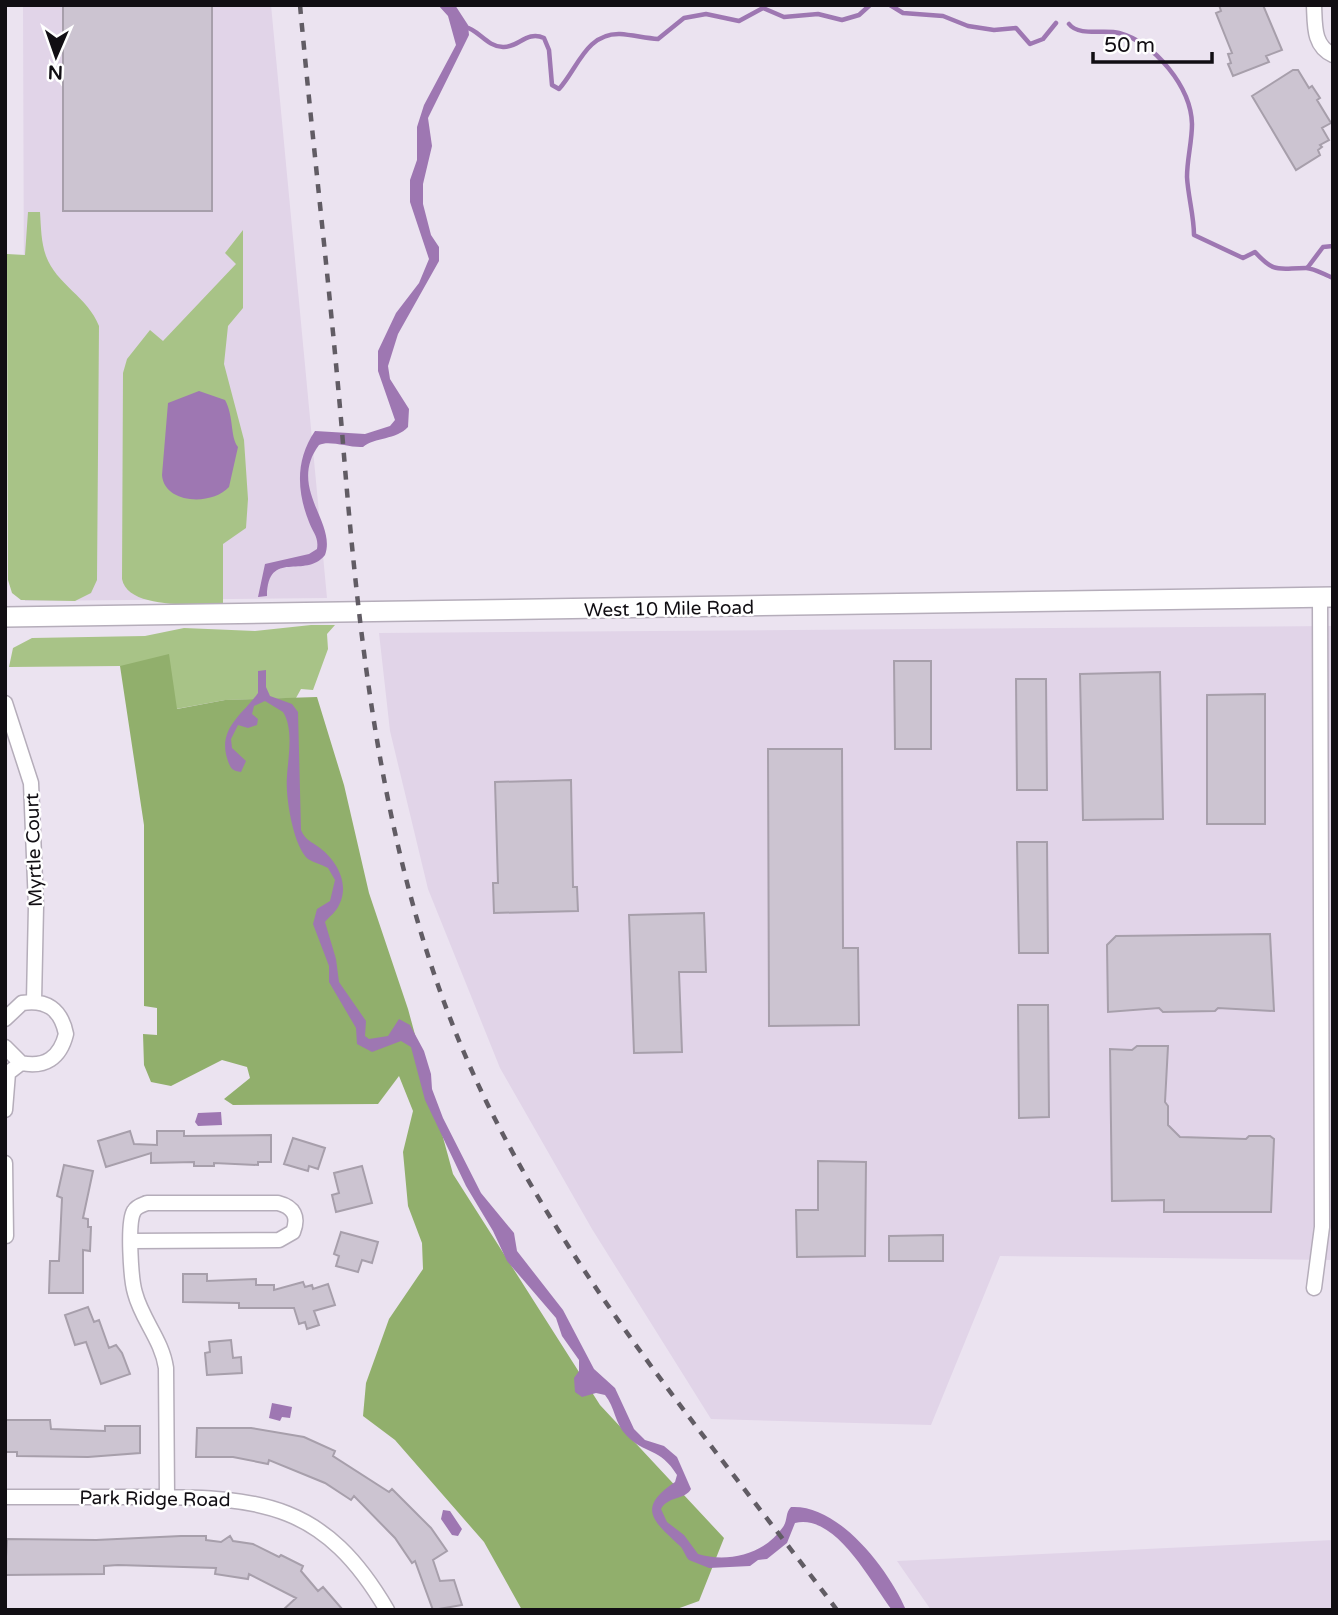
<svg xmlns="http://www.w3.org/2000/svg" width="1338" height="1615" viewBox="0 0 1338 1615" font-family="'Varela Round',sans-serif">
	<style>
		.built { fill: #e1d4e8 }
		.green { fill: #a8c387 }
		.forest { fill: #91af6c }
		.water { fill: #9e77b2 }
		.lines { fill: none; stroke-linecap: round; stroke-linejoin: round }
		.stream { stroke: #9e77b2; stroke-width: 4.5 }
		.building { fill: #ccc4d1; stroke: #a79fab; stroke-width: 2 }
		.street-casing { stroke: #b5adba; stroke-width: 17 }
		.secondary-casing { stroke: #b5adba; stroke-width: 22 }
		.street { stroke: #fff; stroke-width: 14 }
		.secondary { stroke: #fff; stroke-width: 19 }
		.rail { stroke: #615c64; stroke-width: 4.5; stroke-dasharray: 9 9; stroke-linecap: butt }
		.labels { text-anchor: middle; stroke-width: 5; stroke-linejoin: round; paint-order: stroke }
		.street-label { font-size: 19px; fill: #110e13; stroke: #fff }
	</style>
	<rect width="100%" height="100%" fill="#ebe3f0"/>
	<path class="built" d="M23 5H271L327 598 25 601Z
		M1333 626V1260L1000 1256 931 1425 711 1419 592 1229 500 1068 428 889 390 731 379 633Z
		M1333 1540V1610H931L897 1561Z"/>
	<path class="green" d="M28 212H40C41 227 41 242 46 256 56 284 88 297 99 326L97 580 91 593 75 601 21 600 12 593 8 580 7 254 25 255Z
		M243 230V308L228 326 224 364 244 440 248 499 246 528 223 544V604C197 604 128 610 122 579L123 373 127 359 150 330 163 341 236 264 225 253Z
		M311 625H335L327 634 328 649 313 690 301 689 296 698 225 700 176 709 120 666 9 667 13 648 32 638 145 636 184 628 255 631Z"/>
	<path class="forest" d="M169 654 177 709 225 700 317 697 344 785 369 893 408 1009 453 1174 600 1405 724 1538 699 1601 674 1610H522L484 1542 395 1440 363 1416 366 1383 389 1319 423 1269 422 1243 408 1206 403 1152 413 1111 399 1076 378 1104 233 1105 224 1099 250 1078 247 1067 222 1060 171 1086 151 1082 144 1065 143 1034 157 1035V1008L144 1006V825L120 666Z"/>
	<path class="water" d="M438 5H455L468 25 469 35 428 118 432 146 423 184V204L431 235 439 247V261L398 334 388 366 390 379 409 409 408 427C396 440 375 437 363 447 349 448 330 440 319 445 287 488 337 522 325 555 305 580 268 548 267 596L258 597 265 564 309 554 317 549C319 537 313 533 309 522 297 492 295 460 315 431L365 434 390 426 395 420 378 371V351L396 313 419 283 429 259 410 202V180L417 160V127L424 105 456 45 448 16Z
		M199 391 225 400C234 416 230 437 238 447L229 487C212 506 164 504 162 475L168 403Z
		M266 670V687L270 696 292 704 298 712 301 830C306 841 311 841 320 848 337 861 350 884 339 905 336 912 330 916 325 922L336 959 339 982 366 1021 365 1036 369 1039 388 1036 399 1019 410 1025 424 1051 431 1074 432 1089 443 1118 481 1193 514 1233 517 1251 563 1310 594 1369 615 1388 634 1429 645 1440 664 1446 677 1457 691 1489C685 1500 668 1496 661 1509L667 1522 684 1535 698 1554C728 1563 765 1554 783 1527 788 1520 785 1513 791 1507 839 1504 889 1570 906 1610H892C871 1583 836 1513 795 1523L787 1543 767 1559 758 1560 750 1566 709 1568 689 1560C685 1556 684 1550 680 1546 653 1521 636 1508 675 1482L677 1475C660 1447 645 1455 626 1435 615 1424 615 1407 605 1395L596 1393 582 1397 575 1392 574 1378 579 1371V1360L562 1336 556 1318 507 1261 493 1231 466 1186 425 1100 411 1047 401 1041 372 1052 357 1044 356 1028 329 982V966L313 924 317 909 330 901 335 880 328 868C321 864 314 863 308 859 293 846 285 795 287 776 288 758 294 729 283 712L265 701 254 706 252 714 258 719 257 725 248 728 238 725 231 739 232 748 246 761 241 772C232 771 230 768 227 758 218 728 243 714 258 693V671Z
		M221 1112 222 1125 198 1126 195 1122 198 1113Z
		M272 1403 292 1407 290 1418 282 1417 280 1421 269 1418Z
		M443 1510 450 1511 462 1529 458 1536 452 1535 441 1519Z"/>
	<g class="lines">
		<path class="stream" d="M890 5 903 13 943 16 968 26 994 30 1016 28 1030 44 1043 39 1056 23
			M1069 24C1079 37 1105 29 1119 33 1155 43 1191 87 1192 124 1192 142 1187 159 1187 177 1188 196 1194 216 1194 235L1243 258 1255 252C1275 274 1278 268 1306 268 1314 268 1325 275 1333 278
			M465 27C478 29 487 47 503 47 518 48 527 30 544 38L549 50 552 85 559 89C578 68 586 33 620 34 633 35 645 38 658 39L684 18 706 14 739 21 763 8 784 17 818 14 842 20 859 15 870 5
			M1308 267 1323 247 1333 246"/>
	</g>
	<path class="building" d="M63 5H212V211H63Z
		M1219 5H1263L1282 50 1266 56 1269 62 1233 76 1228 64 1231 63 1228 54 1232 53 1216 13 1221 11Z
		M1293 70H1298L1309 88 1312 86 1320 98 1317 100 1331 123 1322 128 1329 140 1320 145 1322 147 1318 150 1320 155 1296 170 1252 96Z
		M894 661H931V749H895Z
		M1160 672 1163 819 1083 820 1080 674Z
		M1016 679H1046L1047 790H1017Z
		M1265 694V824H1207V695Z
		M768 749H842L843 948H858L859 1025 769 1026Z
		M571 780 573 887H577L578 911 494 913 493 883H498L495 782Z
		M1017 842H1047L1048 953H1019Z
		M704 913 706 972H679L682 1052 634 1053 629 915Z
		M1270 934 1274 1011 1218 1008 1215 1011 1163 1012 1159 1008 1108 1012 1107 945 1116 936Z
		M1018 1005H1048L1049 1117 1019 1118Z
		M1137 1046H1168L1165 1102 1168 1106V1125L1180 1137 1246 1139 1249 1136H1270L1274 1139 1271 1212H1164V1200L1112 1201 1110 1049 1132 1050Z
		M130 1131 134 1144 157 1145V1131H184V1136L271 1135V1162H258V1165L214 1163V1166H194V1162L151 1163V1153L106 1167 98 1141Z
		M293 1138 325 1148 318 1169 309 1166 308 1171 284 1164Z
		M818 1161 866 1162 865 1256 797 1257 796 1210H818Z
		M64 1165 93 1171 83 1218 88 1219V1227H91L90 1251 83 1250V1293H49L50 1261H59L62 1198 57 1196Z
		M362 1166 372 1203 336 1212 332 1195 339 1193 334 1173Z
		M341 1232 378 1242 372 1263 362 1260 358 1272 336 1266 339 1256 334 1254Z
		M943 1235V1261H889V1236Z
		M183 1274H207V1281L256 1279V1285H274V1290L303 1282 305 1287 312 1285 313 1289 328 1284 335 1305 314 1311 319 1325 307 1329 305 1322 299 1324 294 1308H239V1303L183 1302Z
		M88 1307 94 1322 99 1320 109 1348 116 1345 122 1353 130 1374 101 1384 86 1342 75 1345 65 1315Z
		M231 1340 233 1358 241 1357 242 1373 207 1375 205 1353 210 1352 209 1342Z
		M5 1420H50L51 1429 105 1431V1426H140V1453L88 1457 17 1456V1452H5Z
		M197 1428H251L304 1437 335 1451 333 1456 389 1492 392 1489 431 1528 447 1551 433 1560 440 1581 454 1580 462 1605 433 1610 415 1561 412 1563 395 1538 354 1496 351 1500 325 1483 269 1460 268 1464 233 1457H196Z
		M181 1536H206V1540L221 1542 230 1536 233 1541 253 1544 279 1557 281 1555 303 1566 301 1571 318 1591 323 1587 343 1610H283L296 1598 249 1574 248 1579 215 1574 216 1568 118 1565 104 1566V1574L5 1575 7 1539 96 1540Z"/>
	<g class="lines">
		<defs>
			<path id="street" d="M1314 5C1315 25 1313 46 1333 55
				M5 703 31 783 36 906 34 1001
				M5 1019 22 1003C46 999 61 1009 66 1034 60 1058 45 1068 21 1063L5 1047
				M5 1110 8 1073 21 1063
				M5 1163 6 1236
				M132 1241 279 1240 293 1232C299 1217 294 1207 278 1203H147C142 1205 137 1206 134 1211 127 1222 131 1280 135 1293 142 1320 162 1340 166 1368L167 1497
				M1314 1288 1322 1227 1320 597
				M5 1497C53 1497 101 1497 149 1497 263 1497 325 1504 387 1610"/>
			<path id="secondary" d="M5 617 1333 597"/>
		</defs>
		<use href="#street" class="street-casing"/>
		<use href="#secondary" class="secondary-casing"/>
		<use href="#street" class="street"/>
		<use href="#secondary" class="secondary"/>
		<path class="rail" d="M300 5C313 147 330 289 342 431 360 657 385 894 486 1101 577 1287 713 1445 837 1610"/>
	</g>
	<g class="labels">
		<g class="street-label">
			<text transform="translate(669 608) rotate(-1)" y="7">West 10 Mile Road</text>
			<text transform="translate(33 850) rotate(-92)" y="7">Myrtle Court</text>
			<text transform="translate(155 1498) rotate(1)" y="7">Park Ridge Road</text>
		</g>
	</g>
	<rect width="1338" height="1615" fill="none" stroke="#110e13" stroke-width="14"/>
	<g transform="translate(56 56) rotate(182)" stroke="#ffffff" stroke-width="5" paint-order="stroke">
	<path d="M0-5L12 26L0 18L-12 26Z" fill="#110e13"/>
	<text y="-10" font-size="19" font-weight="bold" text-anchor="middle" fill="#110e13">N</text>
	</g>
	<path d="M1093 52v10h119v-10" fill="none" stroke="#110e13" stroke-width="3.5"/>
	<text x="1104" y="52" font-size="21" fill="#110e13" stroke="#ffffff" stroke-width="5" paint-order="stroke">50 m</text>
</svg>
